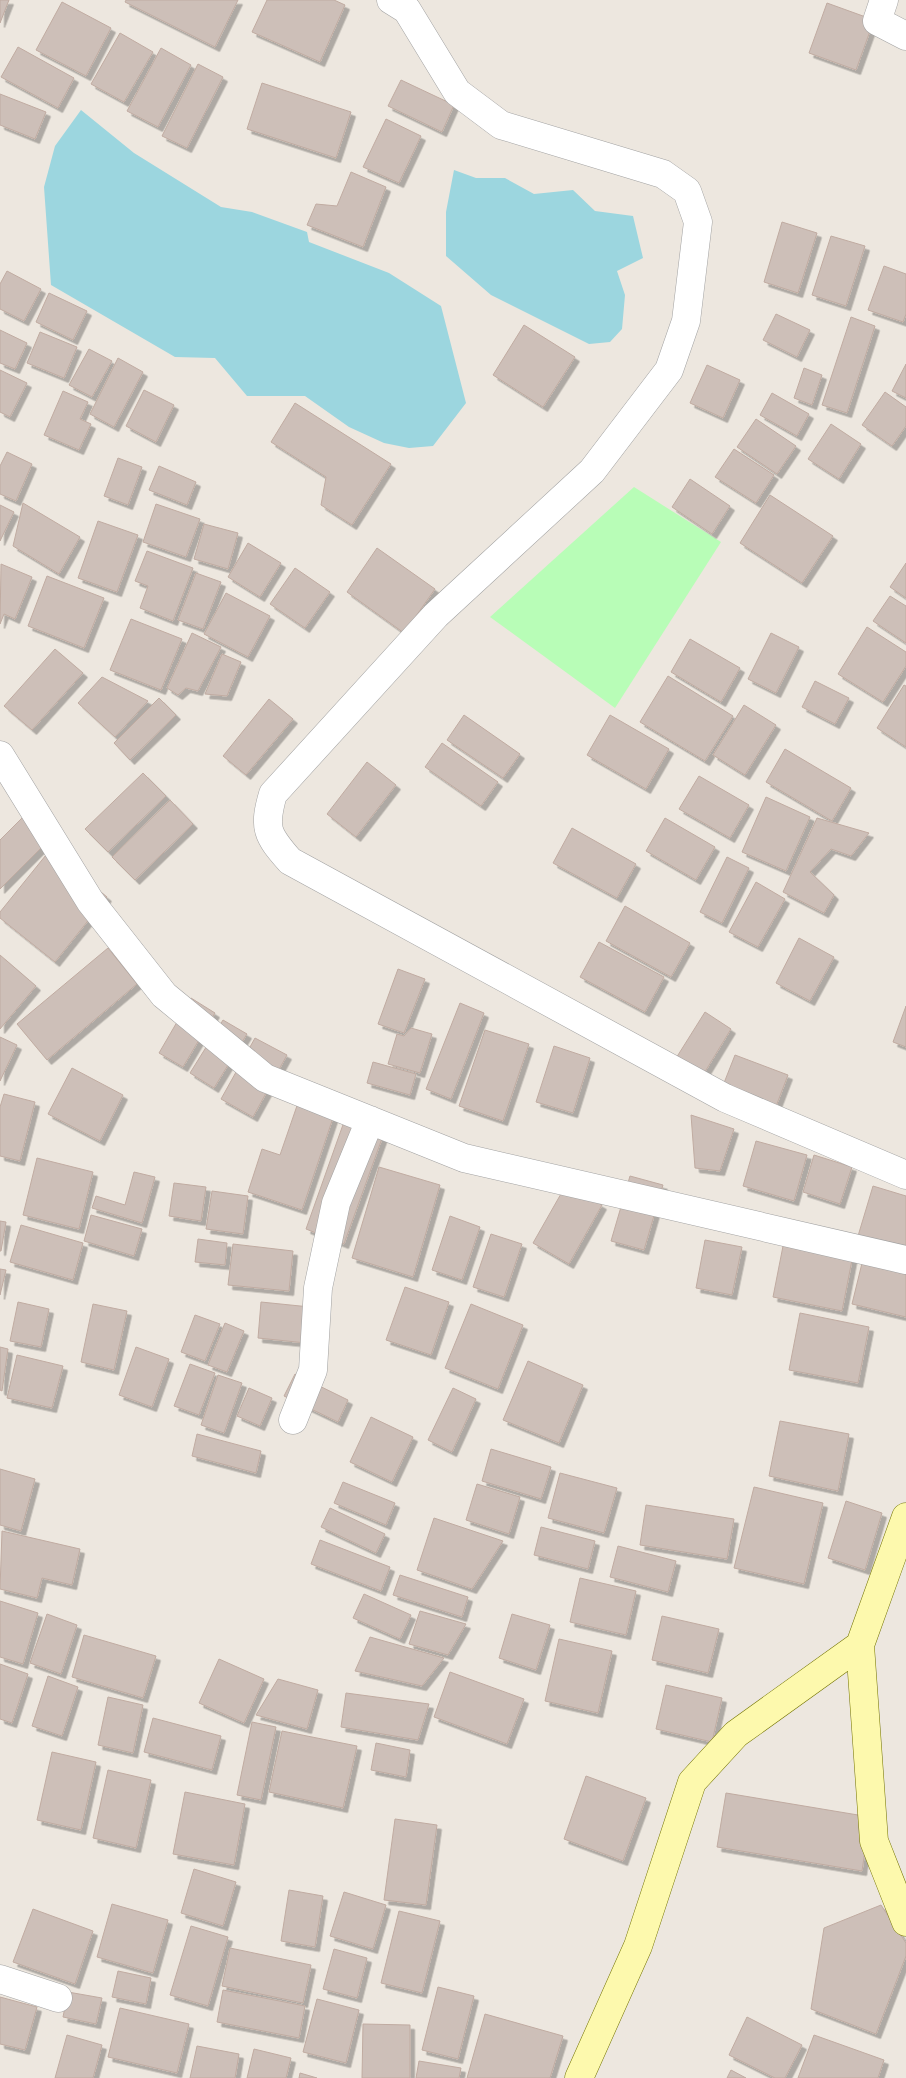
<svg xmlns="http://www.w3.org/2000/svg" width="906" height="2078" viewBox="0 0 906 2078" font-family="Barlow,sans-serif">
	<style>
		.park { fill: #b8fdb7 }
		.water { fill: #9cd6df }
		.building { fill: #cdbfb8; stroke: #c0aba1; filter: url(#shadow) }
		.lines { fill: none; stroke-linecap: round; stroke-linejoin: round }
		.street-casing { stroke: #a2a2a2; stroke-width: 29 }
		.secondary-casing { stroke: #737300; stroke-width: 29 }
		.street { stroke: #fff; stroke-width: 28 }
		.secondary { stroke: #fdf9ad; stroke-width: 28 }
	</style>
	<defs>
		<filter id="shadow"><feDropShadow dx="4.5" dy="4.5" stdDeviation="0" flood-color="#0004"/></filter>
	</defs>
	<rect width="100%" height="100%" fill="#ede7df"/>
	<path class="park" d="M634 487 721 542 615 708 490 617Z"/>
	<path class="water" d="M81 110 134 153 221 207 252 212 307 232 309 242 389 273 441 306 466 403 433 446 409 448 384 443 349 427 305 396H247L215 358 175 357 51 285 44 187 55 146Z
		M454 170 476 178H505L534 194 573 190 595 211 633 216 643 258 617 271 625 295 622 329 610 342 589 344 491 295 446 256V212Z"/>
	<path class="building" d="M0 0H9L0 23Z
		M126 0H238L215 47 125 2Z
		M267 0H334L345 5 320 62 252 32Z
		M62 2 111 28 86 76 36 50Z
		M827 3 874 20 856 70 809 53Z
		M120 33 153 52 124 102 91 84Z
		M18 47 74 78 58 108 1 77Z
		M161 48 191 65 158 127 127 111Z
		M198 64 223 77 187 148 162 136Z
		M401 80 454 105 442 132 388 106Z
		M262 83 351 112 336 158 247 129Z
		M0 94 46 112 35 139 0 125Z
		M386 119 421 136 399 183 363 167Z
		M351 172 386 187 363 247 307 225 316 204 337 206Z
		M782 222 817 233 798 293 764 282Z
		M831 236 865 246 846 306 812 295Z
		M884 266 906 274V314L903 322 868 310Z
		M7 271 41 289 24 321 0 309V284Z
		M49 293 87 311 73 340 36 322Z
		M776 314 810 330 797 357 763 340Z
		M851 317 875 326 847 413 822 405Z
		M524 325 575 357 543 407 493 375Z
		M0 330 27 343 15 369 0 363Z
		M40 332 77 347 64 378 27 363Z
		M89 349 112 361 92 397 69 385Z
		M118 358 143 372 114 427 90 414Z
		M906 364V398L892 391Z
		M707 365 740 380 723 418 690 403Z
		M804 368 822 375 812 405 794 398Z
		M0 370 27 383 10 417 0 412Z
		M144 390 174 405 156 442 126 426Z
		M63 391 88 402 80 419 91 424 79 450 44 435Z
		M885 392 906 407V426L892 446 862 425Z
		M772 393 809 414 797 436 760 415Z
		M295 403 391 464 352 525 321 505 326 477 271 442Z
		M756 419 796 446 777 474 737 447Z
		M831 424 861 444 839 479 808 459Z
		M734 449 774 475 756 503 715 477Z
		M7 452 32 464 16 501 0 494V466Z
		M118 458 142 467 128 505 104 496Z
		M159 466 196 482 187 505 149 490Z
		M690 479 730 506 712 534 672 507Z
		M770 495 833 536 802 583 740 543Z
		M23 503 80 537 59 574 13 546Z
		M156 504 200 519 186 557 143 542Z
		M0 505 14 512 0 541Z
		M98 521 138 535 117 592 78 578Z
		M204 524 238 533 228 569 194 559Z
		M248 543 281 563 260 597 228 577Z
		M377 548 435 589 404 633 347 592Z
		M147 551 193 568 173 621 140 608 148 586 135 581Z
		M906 563V598L890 587Z
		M1 564 32 577 15 619 4 614 0 624Z
		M295 568 330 592 305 628 270 604Z
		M196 573 221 582 203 629 178 620Z
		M47 576 104 598 84 648 28 626Z
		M226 593 270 616 248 657 204 634Z
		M890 596 906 606V643L873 621Z
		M131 619 182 639 161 690 110 670Z
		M867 627 906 652V666L883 702 838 674Z
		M192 633 221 647 198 691 186 688 178 695 167 688Z
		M771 633 799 647 776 693 748 679Z
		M690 639 740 668 721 702 671 672Z
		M55 649 83 673 32 730 4 706Z
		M222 654 241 662 227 696 205 694Z
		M668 676 733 716 705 761 640 722Z
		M102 677 148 701 115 737 78 703Z
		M815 681 849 698 835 724 802 707Z
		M904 685 906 686V747L877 728Z
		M159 698 176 715 130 760 114 743Z
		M269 699 293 719 246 775 223 756Z
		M744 705 776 725 745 775 713 755Z
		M464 715 520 754 503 778 447 740Z
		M610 715 669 749 646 789 587 755Z
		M442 743 498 782 481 806 425 767Z
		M785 749 851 788 832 821 766 782Z
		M367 762 396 785 356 837 327 814Z
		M143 773 166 796 108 852 85 829Z
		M699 776 749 805 730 838 679 809Z
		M766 797 810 817 786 871 742 852Z
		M170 800 193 824 135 880 112 857Z
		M23 817 47 842 0 889V840Z
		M665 818 715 847 696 880 646 851Z
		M817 818 869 833 851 856 831 849 810 872 834 895 824 913 783 892Z
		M572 828 636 864 617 898 553 863Z
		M50 850 107 897 55 962 0 918V912Z
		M727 857 749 868 722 923 700 912Z
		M756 882 785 899 758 947 729 932Z
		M625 906 690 943 671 977 606 941Z
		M799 938 834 957 810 1001 776 983Z
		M599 942 664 977 645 1012 580 977Z
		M108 948 137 984 47 1060 17 1024Z
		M0 955 36 986 0 1029Z
		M398 969 425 979 404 1033 378 1024Z
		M191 998 215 1013 183 1067 159 1053Z
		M460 1003 484 1013 451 1099 426 1089Z
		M906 1006V1047L893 1042Z
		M705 1012 731 1029 700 1080 673 1063Z
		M223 1020 247 1034 214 1088 190 1073Z
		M411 1028 432 1034 420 1073 388 1064 397 1034 404 1036Z
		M485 1030 529 1044 503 1121 459 1106Z
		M0 1037 17 1045 0 1081Z
		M255 1038 287 1055 253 1117 221 1099Z
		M554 1046 590 1058 573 1113 536 1102Z
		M735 1055 788 1075 775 1109 722 1088Z
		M373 1062 416 1074 410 1095 367 1083Z
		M72 1068 123 1095 100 1141 48 1114Z
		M4 1094 35 1102 20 1161 0 1156V1107Z
		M300 1097 336 1109 302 1210 248 1192 262 1149 280 1155Z
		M691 1115 734 1129 720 1171 695 1168Z
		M345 1119 384 1133 344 1244 306 1229Z
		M756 1141 807 1155 794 1201 743 1186Z
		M814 1155 852 1167 840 1204 803 1192Z
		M37 1158 93 1172 79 1229 23 1215Z
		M379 1167 440 1185 413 1277 352 1258Z
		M134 1172 155 1177 142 1223 92 1208 96 1196 125 1205Z
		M630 1176 663 1185 644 1250 611 1241Z
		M174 1183 206 1187 201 1221 169 1216Z
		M566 1185 602 1205 569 1264 533 1243Z
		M873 1186 906 1196V1250L858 1236Z
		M212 1191 248 1196 243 1234 206 1229Z
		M91 1215 142 1229 134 1256 84 1241Z
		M450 1216 480 1227 462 1280 432 1270Z
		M0 1221 6 1222 1 1251H0Z
		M21 1225 83 1243 73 1280 10 1262Z
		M491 1234 522 1244 504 1297 473 1287Z
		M198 1239 227 1243 225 1265 195 1262Z
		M705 1240 742 1247 732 1295 696 1288Z
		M784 1241 853 1255 842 1311 773 1297Z
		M233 1244 293 1251 289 1291 228 1285Z
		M864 1255 906 1266V1317L852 1304Z
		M0 1269 6 1270 0 1295Z
		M405 1287 449 1302 431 1355 386 1340Z
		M18 1302 49 1309 41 1347 10 1341Z
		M261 1302 310 1307 306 1343 258 1338Z
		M93 1304 127 1311 114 1370 81 1362Z
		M471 1304 523 1325 498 1389 445 1368Z
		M800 1313 869 1327 858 1383 789 1370Z
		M195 1315 220 1324 205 1361 181 1352Z
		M225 1323 244 1331 227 1372 208 1365Z
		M0 1347 8 1349 2 1391 0 1390Z
		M136 1347 169 1359 152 1407 119 1395Z
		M17 1355 63 1366 52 1408 7 1398Z
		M528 1361 583 1385 559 1443 503 1420Z
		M190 1364 215 1373 199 1415 174 1406Z
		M295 1374 348 1400 338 1422 284 1396Z
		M218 1375 242 1383 224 1433 201 1425Z
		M249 1388 272 1398 260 1426 237 1416Z
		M453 1388 476 1399 452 1452 428 1440Z
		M371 1417 413 1437 392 1482 350 1462Z
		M780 1421 849 1434 838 1491 769 1476Z
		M197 1434 261 1451 256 1473 192 1456Z
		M491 1449 551 1467 541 1499 482 1481Z
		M0 1469 35 1479 21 1531 0 1525Z
		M560 1473 617 1488 604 1533 548 1518Z
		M343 1482 395 1503 386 1525 334 1503Z
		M477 1484 520 1497 509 1534 466 1520Z
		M754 1487 823 1503 804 1584 734 1568Z
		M846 1501 882 1513 865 1570 828 1558Z
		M646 1505 734 1519 727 1559 640 1545Z
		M330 1508 385 1534 376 1553 321 1527Z
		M434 1518 503 1541 472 1589 417 1570Z
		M541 1527 595 1541 588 1569 534 1555Z
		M2 1531 80 1549 72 1585 42 1578 37 1598 0 1589Z
		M320 1540 390 1567 381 1591 311 1564Z
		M618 1546 676 1561 668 1592 610 1577Z
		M400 1575 468 1597 462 1617 393 1595Z
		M580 1578 636 1591 626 1635 570 1622Z
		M364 1594 411 1615 400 1639 353 1618Z
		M0 1601 38 1613 23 1664 0 1657Z
		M420 1611 466 1624 448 1655 409 1644Z
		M47 1614 77 1625 61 1674 30 1663Z
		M512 1614 550 1625 536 1670 499 1658Z
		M662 1616 719 1629 708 1673 652 1660Z
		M84 1635 156 1656 143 1698 72 1677Z
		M370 1637 444 1658 422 1686 355 1671Z
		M559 1639 612 1651 598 1713 545 1701Z
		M219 1659 264 1679 244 1723 199 1703Z
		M0 1664 28 1674 12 1723 0 1719Z
		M450 1672 524 1699 507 1744 434 1717Z
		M48 1676 78 1687 62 1736 32 1726Z
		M278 1679 318 1690 307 1729 256 1715Z
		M666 1685 722 1698 712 1742 656 1729Z
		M346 1693 429 1704 418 1740 341 1727Z
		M108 1697 143 1705 133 1753 98 1745Z
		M153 1718 221 1736 212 1770 144 1752Z
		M252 1722 276 1727 261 1800 237 1795Z
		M282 1731 357 1746 343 1808 269 1792Z
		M376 1743 410 1750 406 1777 371 1770Z
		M52 1752 96 1762 81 1830 37 1820Z
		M108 1770 151 1780 136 1848 93 1838Z
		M586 1776 646 1798 623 1861 564 1839Z
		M185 1792 245 1804 234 1865 173 1854Z
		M726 1793 870 1817 862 1871 717 1847Z
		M395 1819 437 1825 426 1905 384 1900Z
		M194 1869 236 1882 223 1926 181 1913Z
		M289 1890 323 1896 315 1947 281 1941Z
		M344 1892 386 1905 373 1949 330 1936Z
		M112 1904 168 1920 153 1973 97 1957Z
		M881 1905 906 1943V1956L876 2034 811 2009 824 1928Z
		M33 1909 93 1931 75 1984 13 1962Z
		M399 1911 440 1921 422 1993 381 1983Z
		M191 1926 228 1937 208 2006 170 1995Z
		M230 1948 311 1965 303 2003 222 1986Z
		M334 1949 367 1958 357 1998 323 1989Z
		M118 1971 151 1978 146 2004 112 1997Z
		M438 1987 474 1996 458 2059 422 2050Z
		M223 1990 305 2006 299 2038 217 2022Z
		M68 1992 102 1998 96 2024 63 2017Z
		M0 1997 37 2007 25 2050 0 2044Z
		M317 1999 359 2010 346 2063 303 2052Z
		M120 2008 189 2024 177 2073 108 2057Z
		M485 2014 563 2036 550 2078H467Z
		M747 2017 802 2045 785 2078H775L729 2055Z
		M363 2024 410 2025V2078H362Z
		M67 2035 102 2045 93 2078H55Z
		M814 2035 884 2060 878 2078H798Z
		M197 2046 239 2054 235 2078H190Z
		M254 2049 291 2058 286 2078H247Z
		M419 2061 461 2068 459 2078H416Z
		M731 2070 746 2078H727Z
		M300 2073 317 2078H299Z"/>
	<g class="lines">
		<defs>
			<path id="street" d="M391 0 407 10 457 92 501 125 663 174 687 191 698 222 686 321 669 370 592 471 436 615 273 794C263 828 267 835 290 861L725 1098 906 1175
				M884 0 877 21 906 36
				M0 755 90 901 164 995 265 1078 464 1158 906 1260
				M293 1420 313 1370 318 1288 336 1203 370 1120
				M0 1979 58 1998"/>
			<path id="secondary" d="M860 1645 874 1841 906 1922
				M579 2078 638 1946 692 1782 736 1734 860 1645 906 1517"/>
		</defs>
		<use href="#street" class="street-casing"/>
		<use href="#secondary" class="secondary-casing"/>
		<use href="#street" class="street"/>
		<use href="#secondary" class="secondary"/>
	</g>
</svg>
